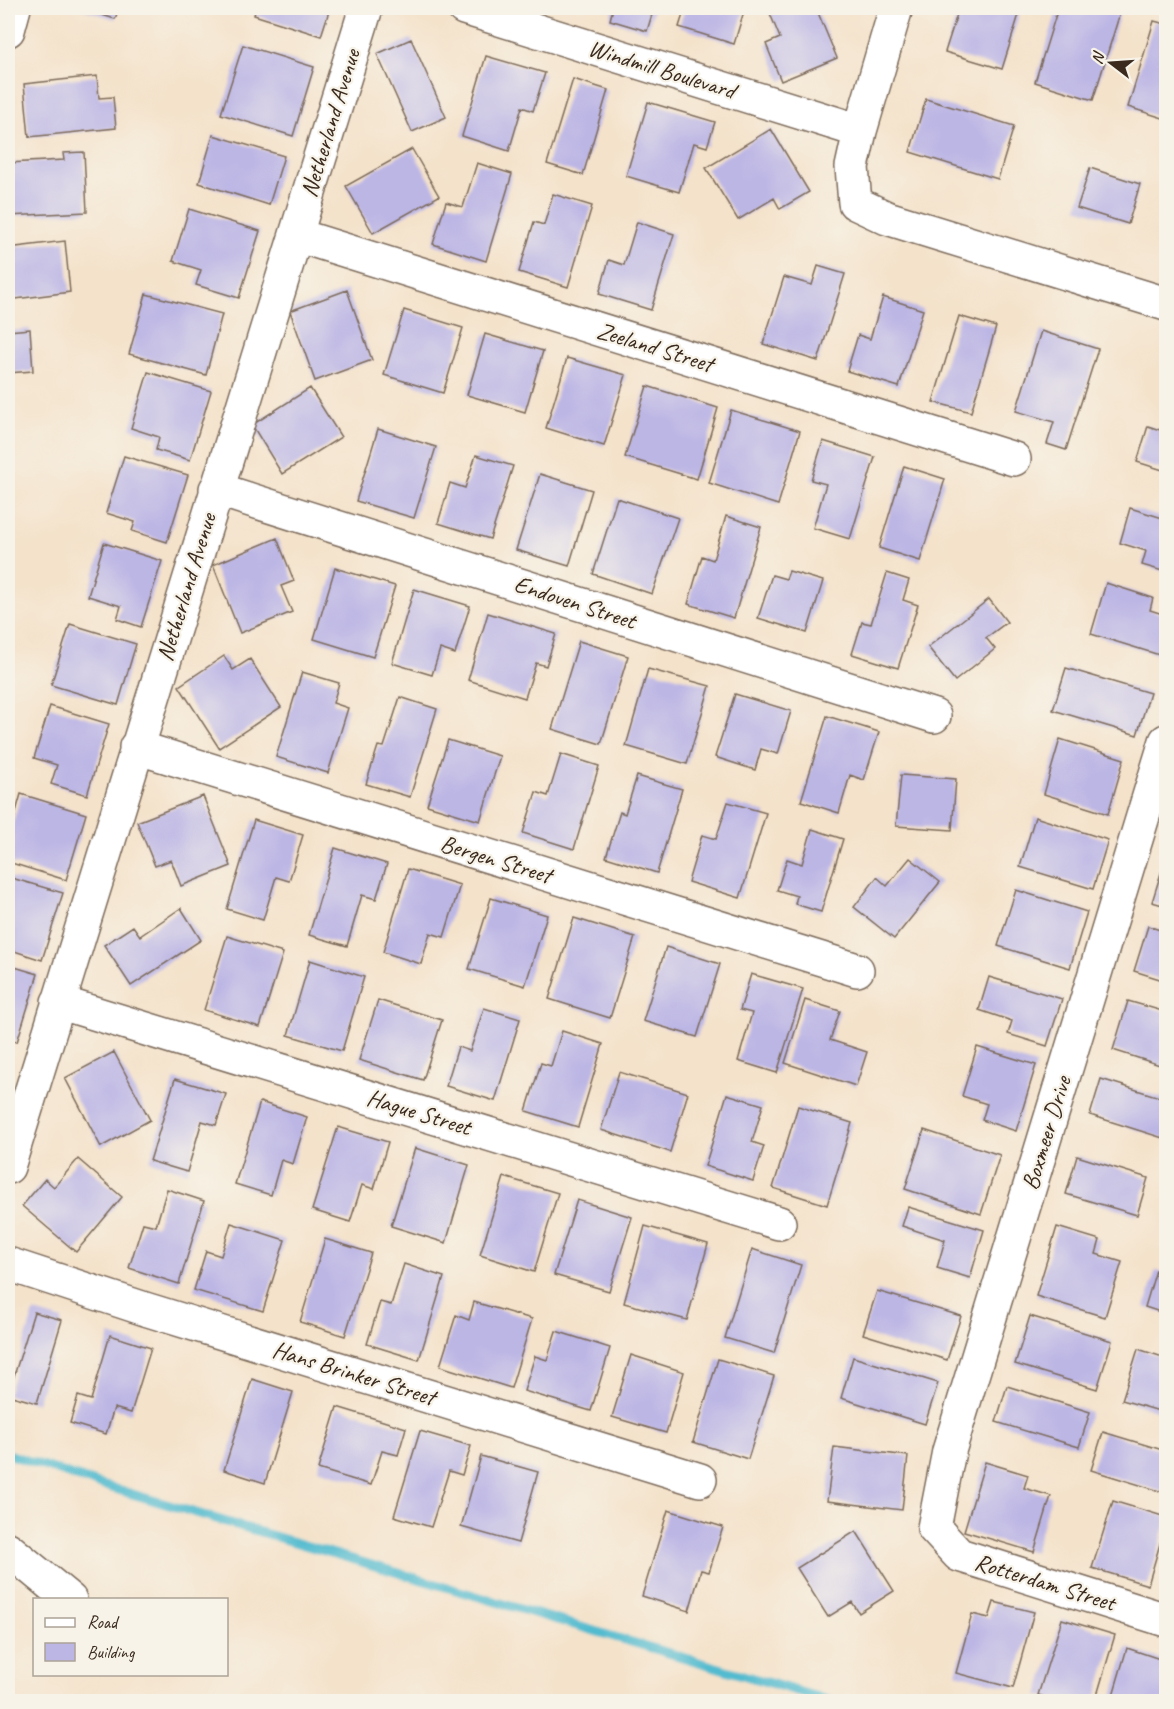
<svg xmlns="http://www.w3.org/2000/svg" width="1174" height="1709" viewBox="0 0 1174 1709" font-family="Caveat,sans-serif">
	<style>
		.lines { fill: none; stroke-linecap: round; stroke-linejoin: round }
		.stream { stroke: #52bbcf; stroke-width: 9 }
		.building { fill: #bcb6e5 }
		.minor-casing { stroke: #7c6a5a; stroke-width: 36 }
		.minor { stroke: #fff; stroke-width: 33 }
		.labels { text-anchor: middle; stroke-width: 4.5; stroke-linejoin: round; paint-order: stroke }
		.street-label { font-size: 24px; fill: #3b2a1e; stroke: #f7f3e8 }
	</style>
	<rect width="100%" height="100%" fill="#f7f3e8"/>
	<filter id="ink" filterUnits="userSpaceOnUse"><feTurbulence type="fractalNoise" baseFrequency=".0167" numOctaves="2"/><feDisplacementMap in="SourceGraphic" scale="12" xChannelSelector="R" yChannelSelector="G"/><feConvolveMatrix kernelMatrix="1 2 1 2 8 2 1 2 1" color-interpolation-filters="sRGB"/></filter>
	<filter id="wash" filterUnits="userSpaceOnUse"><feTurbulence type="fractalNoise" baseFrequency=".008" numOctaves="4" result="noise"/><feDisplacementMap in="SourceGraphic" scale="24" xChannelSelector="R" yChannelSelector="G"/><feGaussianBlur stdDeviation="1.35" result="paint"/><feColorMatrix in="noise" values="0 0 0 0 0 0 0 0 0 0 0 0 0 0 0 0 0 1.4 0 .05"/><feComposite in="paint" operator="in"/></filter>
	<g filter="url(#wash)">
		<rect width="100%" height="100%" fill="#f4e2ca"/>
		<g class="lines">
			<path class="stream" d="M8 1454 95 1483 834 1702"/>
		</g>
		<g id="blocks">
			<path class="building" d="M80 8H119L115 19Z
				M256 8H330L321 36 254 15Z
				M613 8H654L647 31 610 20Z
				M685 8H745L734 44 679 27Z
				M777 8H816L837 58 781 81 766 44 780 38 769 11Z
				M959 8H1021L1002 69 945 52Z
				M1058 8H1103L1120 13 1093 100 1035 82Z
				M1154 21 1166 24V119L1128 107Z
				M411 39 446 117 412 132 377 54Z
				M243 45 314 67 293 136 221 114Z
				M486 56 545 73 533 111 522 107 509 151 462 136Z
				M97 76 99 98 113 97 116 128 29 137 24 84Z
				M573 79 608 90 583 175 547 164Z
				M926 99 1014 126 998 179 910 152Z
				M648 102 715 122 707 147 694 143 679 192 626 176Z
				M771 129 809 192 780 209 774 198 738 220 706 168Z
				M213 135 284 156 269 205 199 183Z
				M412 149 439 196 373 233 346 186Z
				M84 152 87 212 8 216V163L64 160 63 153Z
				M477 163 512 174 486 261 433 244 446 202 463 207Z
				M1090 168 1140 184 1128 224 1077 208Z
				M553 194 592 206 568 287 519 272 534 222 544 225Z
				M189 209 260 231 239 298 196 285 201 270 173 261Z
				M637 222 674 234 651 310 599 294 609 260 624 265Z
				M65 241 70 292 8 300V248Z
				M818 266 845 274 818 361 763 344 784 277 812 285Z
				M347 290 372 360 315 381 290 311Z
				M146 294 222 314 206 375 129 354Z
				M883 297 923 310 899 387 847 371 858 335 870 339Z
				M404 310 463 328 443 393 384 375Z
				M959 316 996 327 971 412 933 402Z
				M30 329 33 371 8 373V331Z
				M1041 331 1098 349 1066 450 1047 444 1054 422 1016 411Z
				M485 334 543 351 525 412 467 395Z
				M567 358 626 375 604 446 546 428Z
				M148 372 211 391 190 460 156 450 159 437 131 428Z
				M647 386 718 408 697 479 625 457Z
				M310 388 341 437 282 474 252 425Z
				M731 410 800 431 778 505 709 483Z
				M1148 426 1166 432V471L1137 462Z
				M378 429 436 447 414 518 356 501Z
				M823 441 875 457 850 539 813 528 826 484 811 480Z
				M476 455 513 466 490 539 438 523 450 483 465 488Z
				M124 456 188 475 167 542 132 531 135 522 106 513Z
				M904 466 945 479 920 561 879 548Z
				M540 474 592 490 569 566 516 550Z
				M617 498 678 518 652 594 593 574Z
				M1130 508 1166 519V572L1142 565 1146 551 1120 543Z
				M726 516 761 527 734 618 688 604 702 556 713 560Z
				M277 538 294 581 281 586 292 612 240 633 213 565Z
				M104 543 162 561 141 627 117 619 121 606 88 596Z
				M335 568 395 586 373 657 314 639Z
				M789 571 823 581 807 633 758 618 772 575 786 579Z
				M887 573 909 580 903 600 918 605 898 668 852 654 862 622 871 624Z
				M1106 583 1153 598 1150 610 1166 615V657L1091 634Z
				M414 589 470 606 455 654 440 649 432 675 392 663Z
				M989 599 1007 622 986 638 995 649 955 681 928 647Z
				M488 613 556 634 546 666 536 663 525 698 468 680Z
				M70 624 136 644 118 705 51 685Z
				M579 641 628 656 601 744 552 729Z
				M224 656 233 670 250 659 281 707 219 748 179 686Z
				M1066 668 1150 693 1137 735 1053 710Z
				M648 669 710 686 687 764 626 746Z
				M302 672 339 683 333 703 348 708 328 773 276 757Z
				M735 694 791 711 778 754 761 749 755 770 715 757Z
				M400 697 437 709 410 797 366 784 378 746 384 747Z
				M50 706 109 724 87 795 51 784 57 765 34 758Z
				M827 716 879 732 864 780 850 775 839 813 801 801Z
				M1060 739 1124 759 1108 814 1044 794Z
				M448 740 500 756 480 821 427 805Z
				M561 754 599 766 574 849 523 833 536 792 548 796Z
				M901 775 956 779 952 830 896 826Z
				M637 776 682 789 657 873 606 857 620 812 625 814Z
				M21 794 86 814 66 880 8 862V840Z
				M203 796 231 866 181 886 171 860 155 866 137 822Z
				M728 802 766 813 740 898 688 882 702 835 716 839Z
				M1035 817 1108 840 1093 889 1020 867Z
				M254 820 303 835 289 881 276 877 263 920 227 909Z
				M812 829 843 839 821 912 795 904 797 896 777 890 787 859 802 864Z
				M335 848 387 864 376 899 362 895 347 946 309 935Z
				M1166 857V906L1152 902Z
				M910 858 940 882 894 939 854 907 877 877 887 886Z
				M408 869 460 885 444 937 430 933 421 964 383 952Z
				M8 877 63 893 42 960 8 949Z
				M1016 890 1087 912 1070 968 998 946Z
				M491 898 547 915 525 986 469 969Z
				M181 908 201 940 131 986 104 945 133 926 140 936Z
				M574 918 635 937 610 1018 549 999Z
				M1148 926 1166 932V981L1134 971Z
				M227 936 283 953 260 1027 204 1010Z
				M666 947 720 964 697 1037 643 1021Z
				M310 960 364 977 342 1051 288 1035Z
				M8 965 38 974 17 1042 8 1039Z
				M751 974 803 989 777 1073 738 1061 752 1013 740 1010Z
				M989 977 1062 999 1047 1046 1008 1034 1012 1021 979 1010Z
				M378 1000 442 1020 423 1080 359 1060Z
				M805 1000 840 1011 830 1040 867 1052 856 1086 785 1063Z
				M1128 1001 1166 1012V1067L1113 1050Z
				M484 1008 520 1019 495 1101 446 1086 458 1047 470 1051Z
				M562 1031 603 1044 578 1127 526 1111 541 1063 551 1066Z
				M977 1047 1036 1065 1016 1131 982 1120 987 1104 962 1096Z
				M114 1052 150 1120 101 1147 65 1078Z
				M619 1072 688 1093 670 1152 601 1130Z
				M175 1079 226 1094 216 1125 202 1121 187 1172 150 1161Z
				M1101 1079 1166 1099V1139L1090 1115Z
				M727 1094 763 1105 752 1142 764 1146 753 1181 705 1166Z
				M260 1102 307 1117 293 1164 281 1160 271 1195 235 1184Z
				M798 1106 852 1123 827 1205 773 1188Z
				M338 1127 388 1142 374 1189 362 1185 350 1222 312 1210Z
				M924 1130 1000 1155 981 1214 905 1189Z
				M415 1148 469 1165 446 1243 391 1226Z
				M1077 1156 1148 1178 1137 1215 1066 1194Z
				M78 1159 122 1197 76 1252 22 1206 45 1179 54 1187Z
				M504 1177 558 1193 534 1272 480 1255Z
				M167 1189 204 1201 179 1284 129 1268 143 1223 156 1226Z
				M577 1200 632 1217 609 1291 554 1275Z
				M908 1207 984 1230 970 1278 937 1268 945 1240 902 1226Z
				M231 1223 285 1240 263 1311 194 1290 206 1251 221 1256Z
				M645 1226 708 1244 687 1320 624 1303Z
				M1057 1227 1100 1240 1096 1254 1122 1262 1105 1317 1036 1296Z
				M325 1239 371 1253 345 1336 300 1322Z
				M752 1249 801 1265 774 1353 725 1338Z
				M404 1264 444 1277 419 1360 367 1344 380 1302 391 1305Z
				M1156 1270 1166 1273V1314L1145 1307Z
				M877 1291 961 1316 947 1360 863 1334Z
				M474 1302 532 1319 511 1388 440 1366 456 1315 469 1320Z
				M34 1312 62 1320 37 1403 8 1395Z
				M1030 1316 1112 1341 1097 1389 1015 1364Z
				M556 1331 610 1348 591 1411 524 1391 535 1356 547 1360Z
				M110 1335 151 1348 131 1413 114 1408 106 1434 70 1423 78 1396 91 1400Z
				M1138 1349 1166 1358V1413L1122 1400Z
				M631 1355 684 1372 666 1433 612 1417Z
				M853 1357 938 1383 925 1424 841 1398Z
				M718 1359 774 1376 748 1459 693 1442Z
				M252 1379 293 1392 265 1483 224 1470Z
				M1007 1386 1090 1412 1079 1447 996 1422Z
				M337 1407 406 1428 398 1455 382 1451 371 1485 318 1469Z
				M420 1431 471 1446 462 1475 449 1471 431 1527 394 1516Z
				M1103 1432 1166 1451V1493L1091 1470Z
				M834 1447 908 1456 902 1510 827 1501Z
				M481 1456 538 1472 518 1543 461 1527Z
				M985 1462 1028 1475 1024 1488 1051 1496 1034 1552 964 1531Z
				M1113 1501 1166 1517V1523L1148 1585 1092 1568Z
				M668 1510 723 1527 709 1572 701 1570 689 1611 642 1596Z
				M856 1531 894 1591 859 1613 852 1602 828 1617 797 1568Z
				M994 1602 1034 1612 1013 1688 956 1673 972 1614 989 1618Z
				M1062 1619 1115 1635 1095 1702H1060L1038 1695Z
				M1127 1648 1166 1661V1702H1111Z"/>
		</g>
	</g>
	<g filter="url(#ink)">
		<use href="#blocks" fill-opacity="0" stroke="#7c6a5a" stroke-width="1.5"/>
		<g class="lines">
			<defs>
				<path id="minor" d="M464 8 860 131
					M896 8 860 131 852 167 855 203 887 218 1166 304
					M8 30 14 8
					M296 235 1014 459
					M216 489 934 716
					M1166 741 949 1451 934 1528 959 1555 1166 1620
					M136 747 857 970
					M58 1002 779 1223
					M8 1167 366 8
					M8 1264 145 1309 700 1480
					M8 1549 70 1600"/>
			</defs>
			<use href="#minor" class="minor-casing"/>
			<use href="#minor" class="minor"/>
		</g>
	</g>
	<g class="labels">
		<g class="street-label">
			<text transform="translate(662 69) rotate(17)" y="8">Windmill Boulevard</text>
			<text transform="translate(330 123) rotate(-73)" y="8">Netherland Avenue</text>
			<text transform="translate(655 347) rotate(17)" y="8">Zeeland Street</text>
			<text transform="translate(186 587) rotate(-73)" y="8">Netherland Avenue</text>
			<text transform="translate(575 602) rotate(18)" y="8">Endoven Street</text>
			<text transform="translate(496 859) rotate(17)" y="8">Bergen Street</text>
			<text transform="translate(419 1112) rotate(17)" y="8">Hague Street</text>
			<text transform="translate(1046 1133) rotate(-73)" y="8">Boxmeer Drive</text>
			<text transform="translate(354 1373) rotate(17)" y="8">Hans Brinker Street</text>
			<text transform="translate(1045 1582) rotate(17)" y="8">Rotterdam Street</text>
		</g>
	</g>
	<rect width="1174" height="1709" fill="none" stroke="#f7f3e8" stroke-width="30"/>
	<rect x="33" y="1598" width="195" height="78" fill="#f7f3e8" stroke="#aca397" stroke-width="1.5"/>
	<rect x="45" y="1618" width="30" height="9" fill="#ffffff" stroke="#aca397" stroke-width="1.5"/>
	<text x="87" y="1628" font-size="18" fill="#3b2a1e">Road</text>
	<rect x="45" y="1643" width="30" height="18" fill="#bcb6e5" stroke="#aca397" stroke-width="1.5"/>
	<text x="87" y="1658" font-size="18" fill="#3b2a1e">Building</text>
	<g transform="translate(1111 63) rotate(287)" stroke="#f7f3e8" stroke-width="4.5" paint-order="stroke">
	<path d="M0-4.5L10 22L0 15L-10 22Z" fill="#3b2a1e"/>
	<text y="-9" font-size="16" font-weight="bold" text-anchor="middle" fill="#3b2a1e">N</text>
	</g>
</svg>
